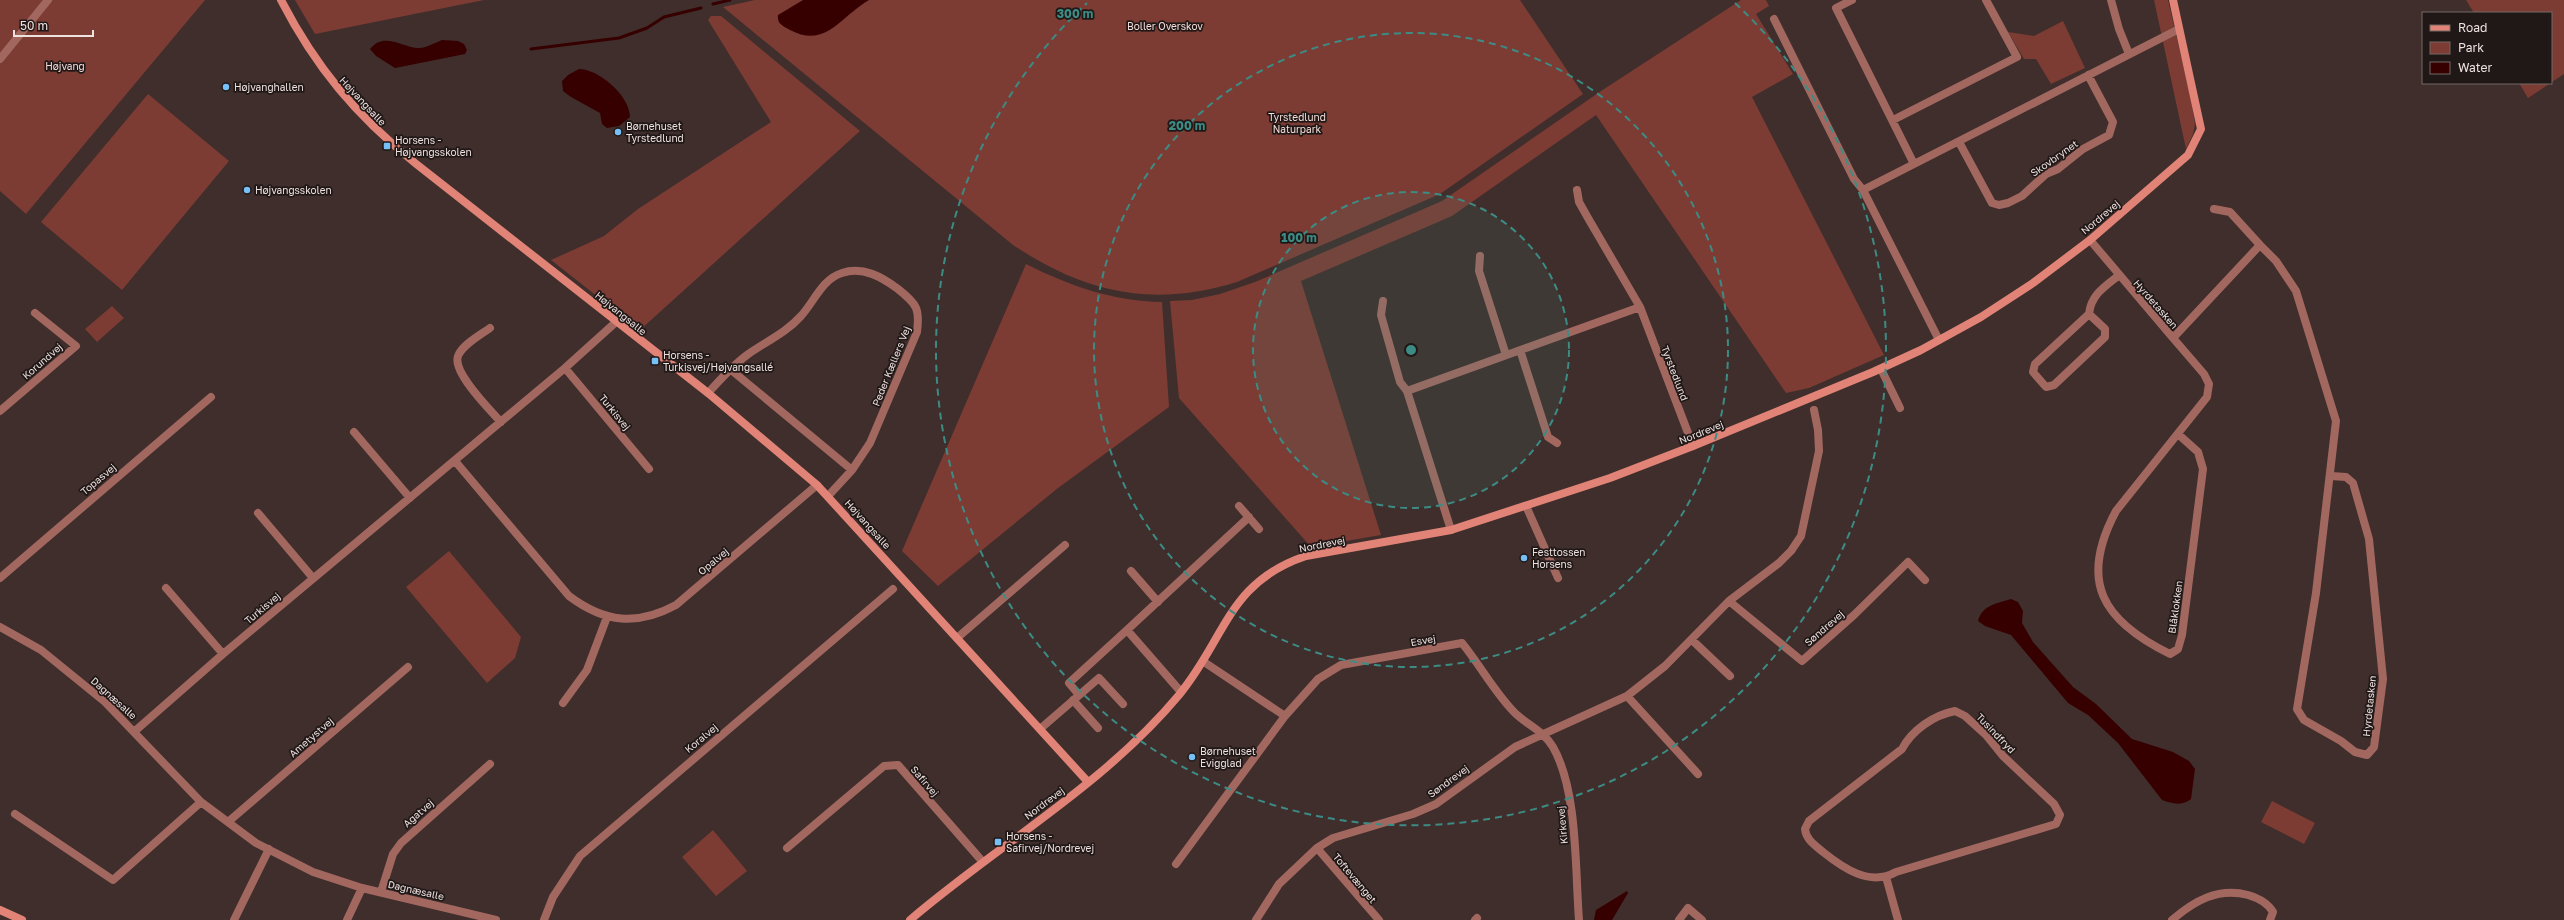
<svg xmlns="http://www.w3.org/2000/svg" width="2564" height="920" viewBox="0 0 2564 920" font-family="'Golos Text',sans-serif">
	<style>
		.green { fill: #7c3c34 }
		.water { fill: #360000 }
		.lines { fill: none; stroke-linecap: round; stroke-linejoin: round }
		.stream { stroke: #360000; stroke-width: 3 }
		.street { stroke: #a26860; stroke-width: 8 }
		.secondary { stroke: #e18477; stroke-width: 8 }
		.ring { fill: none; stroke: #3c8c85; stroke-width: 2; stroke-dasharray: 7 5 }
		.poi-dot { fill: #76c0f7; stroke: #201817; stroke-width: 1.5 }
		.labels { text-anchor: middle; stroke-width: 3.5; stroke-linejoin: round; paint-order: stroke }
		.park-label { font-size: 10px; fill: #f4dcd8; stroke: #201817 }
		.poi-label { font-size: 10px; fill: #eee2e0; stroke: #201817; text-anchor: start }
		.street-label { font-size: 10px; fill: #eee2e0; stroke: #201817 }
		.centre { fill: #3c8c85; stroke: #201817; stroke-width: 2 }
		.ring-label { font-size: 12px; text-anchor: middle; font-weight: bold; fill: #3c8c85; stroke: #201817; stroke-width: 3.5; stroke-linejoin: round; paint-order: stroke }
	</style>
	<rect width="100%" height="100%" fill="#3f2e2b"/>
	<path class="green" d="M0 0H205L26 214 0 191Z
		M295 0H484L315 34Z
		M755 0H1520L1583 94 1440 194 1237 282C1153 308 1085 293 1013 245L723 7Z
		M1741 0H1766L1769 6 1756 14 1793 74 1752 97 1884 355 1809 388 1786 393 1596 115 1452 216 1301 281 1381 535 1311 547 1179 398 1170 301 1192 300 1220 294 1255 282 1442 201 1601 91Z
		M2154 0H2168L2191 99 2195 124 2193 134 2186 149Z
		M2466 0H2564V74L2528 98 2519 83H2551V13H2474Z
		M711 16H721L860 131 640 330 551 260 604 236 638 209 771 122 708 20Z
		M2063 21 2085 68 2051 84 2036 59H2024L2008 32 2034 36Z
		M148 94 229 161 122 290 41 222Z
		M1026 264C1070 286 1112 301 1162 302L1169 407 1058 488 938 586 902 551Z
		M112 306 124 318 97 342 85 329Z
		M449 551 521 637 515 658 487 683 406 587Z
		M2272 801 2315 823 2304 844 2261 822Z
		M713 830 747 871 716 896 682 857Z"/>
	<path class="water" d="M803 0H869C841 16 826 49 790 30 782 25 777 24 778 15Z
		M442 40 458 41 464 44 467 50 465 54 395 68 376 56 370 49C383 32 401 46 417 48 425 49 434 43 442 40Z
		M579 69C599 69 630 96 630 117L619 126 607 128 602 124 600 113 571 97 563 91 562 81 568 75Z
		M2011 599 2018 602 2023 611 2022 623 2033 642 2073 687 2096 704 2132 739 2173 752 2189 761 2195 769 2191 799C2182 806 2173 804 2162 800L2118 743 2088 715 2068 703 2011 635 1985 626 1978 621C1982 605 1998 603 2011 599Z
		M1627 891 1628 893 1612 920H1594L1596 910Z"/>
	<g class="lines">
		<path class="stream" d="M713 4 730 0
			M531 49 619 38 647 28 664 17 701 8"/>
		<path class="street" d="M1852 0 1836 8 1914 164
			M2111 0 2119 29 2129 54
			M1774 19 1854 179 1863 190 1939 340
			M0 59 48 0
			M1893 120 2017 57 1986 0
			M1959 142 1992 203 1999 205 2008 203 2022 196 2046 174 2058 169 2083 149 2109 135 2113 122 2088 75
			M1577 190 1579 202 1588 218 1640 307
			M1863 190 2179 29
			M2090 240 2173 338 2260 245 2230 212 2214 209
			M2260 245 2276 261 2296 291 2336 421 2316 593 2297 709 2304 720 2341 741 2355 752 2367 755 2374 747 2383 679 2369 539 2353 483 2346 477 2331 476
			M1480 256 1479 271 1506 355
			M1383 301 1381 315 1400 382 1407 391
			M2089 314 2105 329V337L2054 385 2046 387 2033 372 2035 364 2089 314C2091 295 2104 287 2118 276
			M490 328C480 335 462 345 458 356 452 372 490 410 501 422
			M2173 338 2204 374 2209 384 2207 397 2116 511C2078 582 2103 621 2170 654L2178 649 2182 635 2203 469 2198 452 2178 434
			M1520 350 1548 437 1557 443
			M565 368 649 469
			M730 369 852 470
			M1881 369 1900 408
			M708 393C720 380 732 366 747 355 765 342 786 333 801 316 814 302 822 279 842 273 863 266 882 277 898 289 917 304 920 309 917 332L870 443 852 470 829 495
			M0 411 76 346 35 313
			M354 432 410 498
			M455 461 569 596C605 623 637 626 676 605L817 485
			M1239 506 1259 529
			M1526 506 1558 578
			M258 513 313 578
			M1451 530 1407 391 1640 307 1693 446
			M1131 571 1158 602
			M0 578 211 397
			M166 588 223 654
			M1729 601 1802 661 1854 615 1908 562 1925 580
			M0 627 41 650 105 702 201 802 256 843 313 872 362 888 496 920
			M1127 630 1249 517
			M957 638 1065 545
			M1692 640 1730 676
			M1204 662 1285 716
			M1079 695 1069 683 1127 630 1181 692
			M1627 696 1698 774
			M1073 700 1098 728
			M563 703 587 670 607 617
			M1955 711 1965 716 1986 735 2003 756 2054 804 2060 815 2056 824 1896 872C1870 887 1843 868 1823 852 1815 845 1806 840 1805 829L1809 821 1902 749C1912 730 1934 715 1955 711Z
			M1040 729 1099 678 1123 704
			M135 731 223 654 565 368 616 322
			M15 814 113 880 201 802
			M228 822 408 667
			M787 848 884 766 898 765 982 861
			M1317 848 1379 920
			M1176 864 1285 716 1318 679 1341 665 1462 643C1480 665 1493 690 1513 711 1525 724 1544 731 1553 747 1578 791 1575 869 1579 920
			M1886 877 1898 920
			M381 892 393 854 401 843 490 764
			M234 920 269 849
			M347 920 362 888
			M544 920 553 897 580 856 893 589
			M1256 920 1279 884 1317 848 1333 838 1413 814 1436 804 1515 747 1627 696 1665 666 1729 601 1779 563 1791 551 1801 536 1819 451 1818 430 1814 410
			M1475 920 1477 918
			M1679 920 1688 908 1702 920
			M2172 920C2194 901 2218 887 2248 895 2258 898 2268 903 2273 912L2270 920"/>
		<path class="secondary" d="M281 0C316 68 356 115 415 163L708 393 817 485 1088 782
			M0 910 22 920
			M910 920C999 844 1104 785 1179 695 1226 638 1228 582 1306 556L1451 530 1610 478 1693 446 1873 372 1921 350 1981 317 2033 283 2090 240 2188 155 2201 129 2173 0"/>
	</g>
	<circle cx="1411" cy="350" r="158" fill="#3c8c85" fill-opacity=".12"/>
	<g class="ring">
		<circle cx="1411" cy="350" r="158"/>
		<circle cx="1411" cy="350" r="317"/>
		<path d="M1735 3A475 475 0 1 1 1087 3"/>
	</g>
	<g class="poi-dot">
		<circle cx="226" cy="87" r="4"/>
		<circle cx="618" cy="132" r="4"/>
		<rect x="383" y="142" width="8" height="8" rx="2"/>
		<circle cx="247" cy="190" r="4"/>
		<rect x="651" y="357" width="8" height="8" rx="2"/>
		<circle cx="1524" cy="558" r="4"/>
		<circle cx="1192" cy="757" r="4"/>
		<rect x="994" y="838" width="8" height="8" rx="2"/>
	</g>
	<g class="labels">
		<g class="park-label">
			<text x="1165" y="30">Boller Overskov</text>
			<text x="65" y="70">Højvang</text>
			<text x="1297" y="121">Tyrstedlund<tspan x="1297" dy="12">Naturpark</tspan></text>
		</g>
		<g class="poi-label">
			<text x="234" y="91">Højvanghallen</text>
			<text x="626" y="130">Børnehuset<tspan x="626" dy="12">Tyrstedlund</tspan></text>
			<text x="395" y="144">Horsens -<tspan x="395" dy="12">Højvangsskolen</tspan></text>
			<text x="255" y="194">Højvangsskolen</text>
			<text x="663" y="359">Horsens -<tspan x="663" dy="12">Turkisvej/Højvangsallé</tspan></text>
			<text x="1532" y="556">Festtossen<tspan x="1532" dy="12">Horsens</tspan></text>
			<text x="1200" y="755">Børnehuset<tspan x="1200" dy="12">Evigglad</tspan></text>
			<text x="1006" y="840">Horsens -<tspan x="1006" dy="12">Safirvej/Nordrevej</tspan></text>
		</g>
		<g class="street-label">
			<text transform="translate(363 101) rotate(47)" y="4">Højvangsalle</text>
			<text transform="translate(2054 158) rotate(-35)" y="4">Skovbrynet</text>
			<text transform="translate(2100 217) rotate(-40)" y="4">Nordrevej</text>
			<text transform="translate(2156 304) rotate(49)" y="4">Hyrdetasken</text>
			<text transform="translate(621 313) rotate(39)" y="4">Højvangsalle</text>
			<text transform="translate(42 361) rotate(-41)" y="4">Korundvej</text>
			<text transform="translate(891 366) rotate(-68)" y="4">Peder Kællers Vej</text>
			<text transform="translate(1675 373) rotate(69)" y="4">Tyrstedlund</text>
			<text transform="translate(615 412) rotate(51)" y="4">Turkisvej</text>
			<text transform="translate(1701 432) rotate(-22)" y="4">Nordrevej</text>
			<text transform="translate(98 479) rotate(-40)" y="4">Topasvej</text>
			<text transform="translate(868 524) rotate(48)" y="4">Højvangsalle</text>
			<text transform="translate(1322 544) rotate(-11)" y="4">Nordrevej</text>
			<text transform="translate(713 561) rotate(-40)" y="4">Opalvej</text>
			<text transform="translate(2175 607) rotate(-82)" y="4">Blåklokken</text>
			<text transform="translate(262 608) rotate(-40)" y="4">Turkisvej</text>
			<text transform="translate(1824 628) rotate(-41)" y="4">Søndrevej</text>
			<text transform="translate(1423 640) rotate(-10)" y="4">Esvej</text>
			<text transform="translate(114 698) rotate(42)" y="4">Dagnæsalle</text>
			<text transform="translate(2369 706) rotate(-84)" y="4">Hyrdetasken</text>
			<text transform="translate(1996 733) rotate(46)" y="4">Tusindfryd</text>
			<text transform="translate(311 737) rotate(-41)" y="4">Ametystvej</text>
			<text transform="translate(701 738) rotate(-40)" y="4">Koralvej</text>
			<text transform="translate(925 781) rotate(49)" y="4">Safirvej</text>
			<text transform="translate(1448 781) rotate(-36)" y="4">Søndrevej</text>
			<text transform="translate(1044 803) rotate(-37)" y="4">Nordrevej</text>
			<text transform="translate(418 813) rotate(-41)" y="4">Agatvej</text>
			<text transform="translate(1562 825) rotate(-95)" y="4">Kirkevej</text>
			<text transform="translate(1355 878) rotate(50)" y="4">Toftevænget</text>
			<text transform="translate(416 890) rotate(13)" y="4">Dagnæsalle</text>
		</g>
	</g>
	<circle cx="1411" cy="350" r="6" class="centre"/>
	<g class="ring-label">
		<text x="1075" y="18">300 m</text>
		<text x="1187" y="130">200 m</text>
		<text x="1299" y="242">100 m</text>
	</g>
	<rect x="2422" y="12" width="130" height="72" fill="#201817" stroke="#726967"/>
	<rect x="2430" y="25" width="20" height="6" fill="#e18477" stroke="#726967"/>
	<text x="2458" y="32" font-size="12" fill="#eee2e0">Road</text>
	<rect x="2430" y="42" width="20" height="12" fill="#7c3c34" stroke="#726967"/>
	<text x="2458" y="52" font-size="12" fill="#eee2e0">Park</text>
	<rect x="2430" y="62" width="20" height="12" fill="#360000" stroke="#726967"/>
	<text x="2458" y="72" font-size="12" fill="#eee2e0">Water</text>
	<path d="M14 30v6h79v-6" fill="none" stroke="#eee2e0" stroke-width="2"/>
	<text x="20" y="30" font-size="12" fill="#eee2e0" stroke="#201817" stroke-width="3" paint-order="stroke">50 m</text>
</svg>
